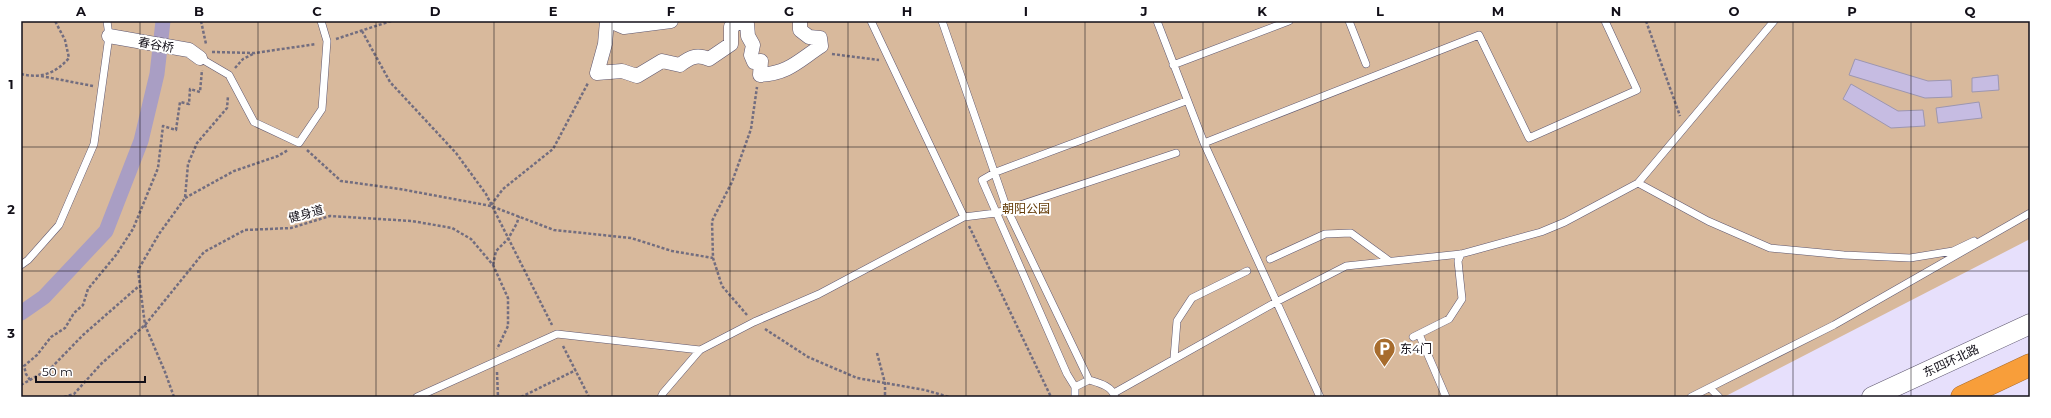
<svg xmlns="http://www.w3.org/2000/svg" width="2051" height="418" viewBox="0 0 2051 418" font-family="Montserrat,'Noto Sans SC',sans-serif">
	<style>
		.green { fill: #d8b99c }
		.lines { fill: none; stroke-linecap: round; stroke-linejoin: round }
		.canal { stroke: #a99ec4; stroke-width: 15 }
		.building { fill: #c6bce2; stroke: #9d96b0 }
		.lane-casing { stroke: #5e576f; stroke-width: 8 }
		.street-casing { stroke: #5e576f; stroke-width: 15 }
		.secondary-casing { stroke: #5e576f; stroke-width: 21 }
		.highway-casing { stroke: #a86c2e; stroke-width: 23 }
		.path { stroke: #726d7f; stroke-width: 2.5; stroke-dasharray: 3 2; stroke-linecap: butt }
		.lane { stroke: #fff; stroke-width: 7 }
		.street { stroke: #fff; stroke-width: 14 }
		.secondary { stroke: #fff; stroke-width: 20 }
		.highway { stroke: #f89e3a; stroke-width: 22 }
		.grid { fill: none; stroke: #120f18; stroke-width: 1; stroke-opacity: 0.55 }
		.labels { text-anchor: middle; stroke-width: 4; stroke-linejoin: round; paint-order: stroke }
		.street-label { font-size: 12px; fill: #120f18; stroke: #fff }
		.park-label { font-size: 12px; fill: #623904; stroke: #fff }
		.poi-label { font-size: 12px; fill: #120f18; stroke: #fff; text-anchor: start }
		.neatline { fill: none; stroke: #120f18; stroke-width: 1.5 }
		.grid-label { font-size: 13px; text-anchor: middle; font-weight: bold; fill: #120f18 }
	</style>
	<rect width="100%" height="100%" fill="#e7e0fc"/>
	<path class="green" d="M21 21H2030V239L1724 397H21Z"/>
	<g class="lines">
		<path class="canal" d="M21 313 44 297 106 231 141 141 157 74 163 21"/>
	</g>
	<path class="building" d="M1855 59 1928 81 1951 80 1952 97 1925 98 1849 75Z
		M1998 75 1999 90 1972 92V78Z
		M1851 84 1898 111 1923 110 1925 126 1891 128 1843 99Z
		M1979 102 1982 118 1938 123 1936 108Z"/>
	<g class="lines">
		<defs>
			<path id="lane" d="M871 21 964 217
				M942 21 1007 209 1089 380C1099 383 1112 386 1115 397
				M1157 21 1204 143 1320 397
				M1349 21 1366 64
				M200 58 229 75 254 122 299 143 322 109 327 41 321 21
				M1173 65 1289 21
				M1204 143 1479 35 1529 138 1637 90 1605 21
				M1638 183 1708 221 1770 248 1844 255 1910 258 1953 251 1974 241
				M1270 259 1325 234 1351 233 1388 260
				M21 265 28 260 59 225 94 144 109 36 107 21
				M1419 334 1446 397
				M1413 337 1449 319 1462 299 1458 261 1461 254
				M1174 358 1177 321 1192 298 1247 271
				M1075 387 1089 380
				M1710 388 1719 397
				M1114 393 1276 302 1346 266 1461 254 1541 232 1565 222 1638 183 1774 21
				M417 397 557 334 700 350
				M661 397 663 393 700 350 754 322 819 294 964 217 996 213 1176 153
				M1075 397V387L1067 374 982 180 996 172 1186 101
				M1691 397 1834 325 2030 213"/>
			<path id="street" d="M607 21 605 44 597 73 622 71 637 76 662 61 680 65C690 57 697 54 709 59L731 44V27L739 22 747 24 748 36 753 45 751 55 754 62 761 61 760 75C789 73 798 61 821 46L820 38 809 37 800 30V21
				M610 21 624 27 671 21
				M109 36 189 50 200 58"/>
			<path id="secondary" d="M1872 397 2030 324"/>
			<path id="highway" d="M1962 397 2030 365"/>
		</defs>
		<use href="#lane" class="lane-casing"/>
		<use href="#street" class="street-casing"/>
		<use href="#secondary" class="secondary-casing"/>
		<use href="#highway" class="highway-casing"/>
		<path class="path" d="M201 21 206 44
			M1646 21 1680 116
			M362 31 390 82 456 153 486 194 552 325
			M336 39 391 21
			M212 52 255 53 316 44
			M832 54 879 60
			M235 68 243 59 255 53
			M21 74C41 79 56 73 69 58L65 40 55 21
			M41 76 93 86
			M307 150 341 181 400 189 491 206 554 230 631 238 672 251 713 258
			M185 198 234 171 278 156 288 150
			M491 205 503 189 553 149 588 83
			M969 226 1051 397
			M493 265 496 251 508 239 517 223 519 216
			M747 315 722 286 713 258 712 221 732 182 751 129 757 87
			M765 329 808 357 857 378 925 390 949 397
			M563 346 589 397
			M877 353 885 383V397
			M497 372 498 397
			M30 380 26 374 24 366 37 355 51 337 65 328 74 313 83 305 88 289 116 255 133 229 158 168 163 126 176 130 180 102 189 104 190 89 200 92 202 70
			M21 385 51 368 83 335 139 286
			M64 397 74 394 101 364 145 325 204 252 245 230 291 228 330 216 412 221 452 228 471 239 493 265 508 298V326L497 349
			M174 397 165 372 145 325 138 270 159 234 185 198 188 164 197 143 227 108 228 96
			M521 397 576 370"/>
		<use href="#lane" class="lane"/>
		<use href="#street" class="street"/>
		<use href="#secondary" class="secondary"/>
		<use href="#highway" class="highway"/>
	</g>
	<path class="grid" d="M140 21V397M258 21V397M376 21V397M494 21V397M612 21V397M730 21V397M848 21V397M966 21V397M1085 21V397M1203 21V397M1321 21V397M1439 21V397M1557 21V397M1675 21V397M1793 21V397M1911 21V397M21 147H2030M21 271H2030"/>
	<defs>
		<symbol id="parking-pin" viewBox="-11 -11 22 30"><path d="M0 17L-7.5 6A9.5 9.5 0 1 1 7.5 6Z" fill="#a76c2d" stroke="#fff"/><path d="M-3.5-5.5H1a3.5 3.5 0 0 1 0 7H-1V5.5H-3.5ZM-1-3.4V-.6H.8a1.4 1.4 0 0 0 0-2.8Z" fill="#fff"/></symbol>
	</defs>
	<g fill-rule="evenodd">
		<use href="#parking-pin" x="1372" y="336" width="25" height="34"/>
	</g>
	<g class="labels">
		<g class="street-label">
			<text transform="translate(156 45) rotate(10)" y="4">春谷桥</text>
			<text transform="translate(306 214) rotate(-15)" y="4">健身道</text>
			<text transform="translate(1951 361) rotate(-25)" y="4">东四环北路</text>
		</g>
		<g class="park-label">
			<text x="1026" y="213">朝阳公园</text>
		</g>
		<g class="poi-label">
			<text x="1400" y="353">东4门</text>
		</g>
	</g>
	<rect width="2051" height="418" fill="none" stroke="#ffffff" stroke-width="44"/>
	<path d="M36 376v6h109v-6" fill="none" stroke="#120f18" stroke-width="2"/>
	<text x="42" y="376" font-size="12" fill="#120f18" stroke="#ffffff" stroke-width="3" paint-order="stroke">50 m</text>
	<rect x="22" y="22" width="2007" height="374" class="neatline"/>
	<g class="grid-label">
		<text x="81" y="16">A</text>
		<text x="199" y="16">B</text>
		<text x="317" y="16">C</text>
		<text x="435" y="16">D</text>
		<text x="553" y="16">E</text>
		<text x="671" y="16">F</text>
		<text x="789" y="16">G</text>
		<text x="907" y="16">H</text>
		<text x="1026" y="16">I</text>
		<text x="1144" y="16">J</text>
		<text x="1262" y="16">K</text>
		<text x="1380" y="16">L</text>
		<text x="1498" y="16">M</text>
		<text x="1616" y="16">N</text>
		<text x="1734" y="16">O</text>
		<text x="1852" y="16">P</text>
		<text x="1970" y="16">Q</text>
		<text x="11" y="89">1</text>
		<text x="11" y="214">2</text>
		<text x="11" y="338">3</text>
	</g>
</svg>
